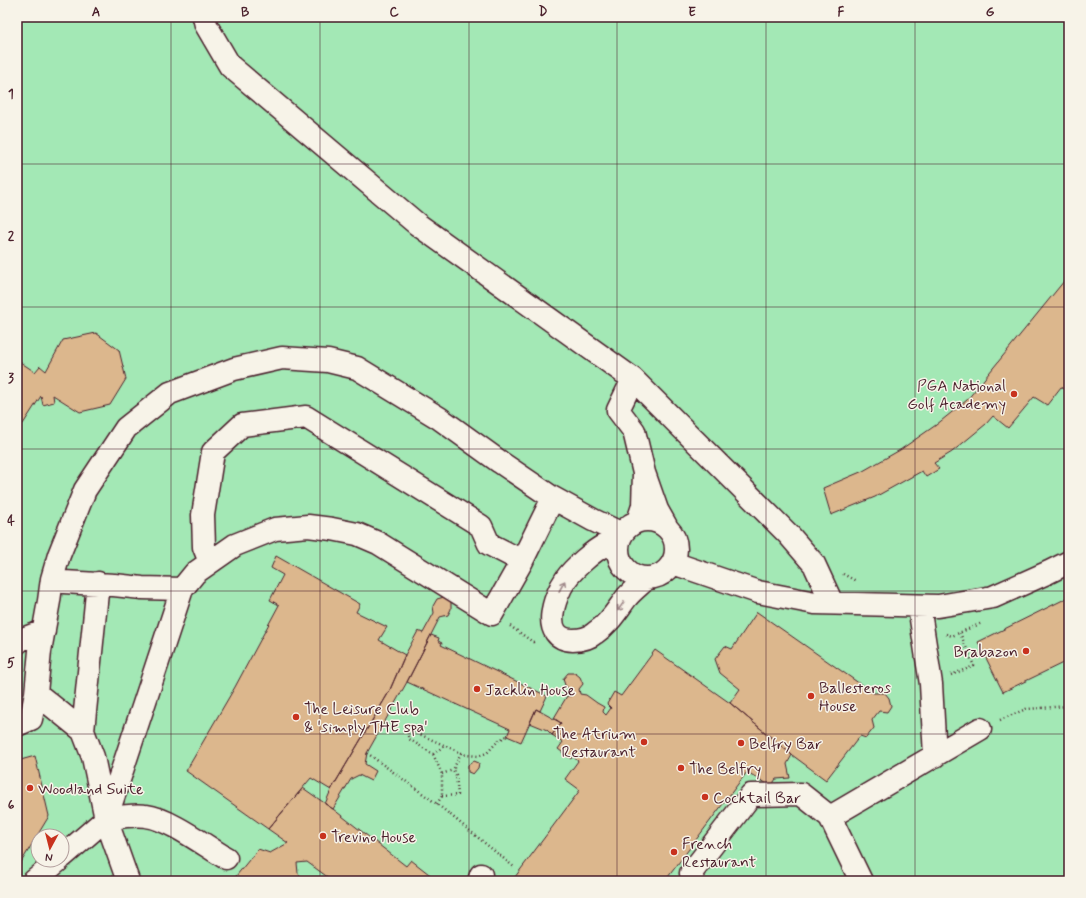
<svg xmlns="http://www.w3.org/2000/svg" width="1086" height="898" viewBox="0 0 1086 898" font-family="Mynerve,sans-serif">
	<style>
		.green { fill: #a3e8b5; stroke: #768470; fill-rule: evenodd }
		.building { fill: #dcb78d; stroke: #4a1f2b }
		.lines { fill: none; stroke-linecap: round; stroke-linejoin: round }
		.minor-casing { stroke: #4a1f2b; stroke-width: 25 }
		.path { stroke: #4a1f2b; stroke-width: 2.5; stroke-dasharray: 1 3; stroke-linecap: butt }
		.minor { stroke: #f7f3e8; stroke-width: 22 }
		.oneway { stroke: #a0898a }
		.grid { fill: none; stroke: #4a1f2b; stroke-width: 1; stroke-opacity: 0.55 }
		.poi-dot { fill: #c8321e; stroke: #f7f3e8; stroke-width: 1.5 }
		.labels { text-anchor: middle; stroke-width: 3; stroke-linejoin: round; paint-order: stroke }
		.poi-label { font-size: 16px; fill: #4a1f2b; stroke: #f7f3e8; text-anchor: start }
		.neatline { fill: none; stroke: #4a1f2b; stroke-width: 1.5 }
		.grid-label { font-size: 13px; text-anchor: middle; font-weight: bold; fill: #4a1f2b }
	</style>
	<rect width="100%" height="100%" fill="#f7f3e8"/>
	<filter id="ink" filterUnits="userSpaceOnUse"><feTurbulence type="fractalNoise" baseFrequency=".025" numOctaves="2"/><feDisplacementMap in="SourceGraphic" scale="8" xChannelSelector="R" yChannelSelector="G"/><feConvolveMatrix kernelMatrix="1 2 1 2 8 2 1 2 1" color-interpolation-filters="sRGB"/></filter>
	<g filter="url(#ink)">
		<path class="green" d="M17 17H1069V881H17ZM38 836H62V860H38Z"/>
		<path class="building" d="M1069 275V391L1061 387 1047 405 1034 397 1008 428 993 416 986 424 952 452 934 463 939 469 926 477 922 471 875 497 831 515 823 488 863 471 900 450 936 425 967 400Z
			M96 333 119 350 126 379 110 405 80 412 53 395 54 402 43 405 41 396 23 424 17 425V360L35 372 40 366 46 371 63 340Z
			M276 556 360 604 356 612 387 627 379 640 405 655 389 692 331 790 311 778 268 829 186 771 235 687 279 605 270 600 283 575 271 568Z
			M444 597 451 602V609L448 615 440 617 407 682 367 753 365 764 376 771 371 781 359 775 351 779 333 809 325 804 331 790 389 692 405 655 418 631 423 633 434 613 433 606 437 599Z
			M1069 597V660L1003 692 978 642Z
			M757 612 873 693H885L889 698 891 706 887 712 879 711 872 720 874 728 866 738 860 736 826 780 792 755 730 703 740 689 720 673 715 659 725 646 732 649Z
			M431 635 439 638 438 641 442 643 441 645 547 696 540 711 536 709 521 742 507 736 510 729 407 682Z
			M655 650 730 703 792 755 787 764 790 778 776 779 771 786 747 772 665 881H644L640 879 639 881H512L580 790 565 779 578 761 572 756 571 759 558 749 563 742 552 735 561 723 554 718 567 696H571L570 690 565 685 563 679 568 673H575L580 677 583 684 579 689 580 694 586 695 597 703 604 707 603 712 606 715 611 708 607 704 614 692 621 696Z
			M536 709 561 723 552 735 547 730 530 723Z
			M35 756 49 816 17 869V761Z
			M474 761 479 763 478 768 473 774 468 772V765Z
			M303 788 333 809 406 866 411 860 438 881H333L307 862 297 863 298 873 305 881H232L258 849 270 853 288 843 268 829Z"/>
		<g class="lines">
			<defs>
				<path id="minor" d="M204 17 206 25 230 66 417 224 633 379 618 410 634 431 644 473
					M633 379 789 535 814 564 832 603
					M618 549a29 29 0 1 1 58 0a29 29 0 1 1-58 0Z
					M638 521 643 506 644 473 657 510 666 526
					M618 549 605 545C593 551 574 568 566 579 554 596 539 639 573 640 581 640 588 639 595 633 610 623 617 610 627 597 633 590 641 584 647 578
					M210 562 204 547 203 515 213 452 242 425 306 417 481 526 489 544 522 561
					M673 563 758 592 815 603 938 606 993 597 1049 572 1069 562
					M52 579 64 582 114 585 142 588 182 589 195 573 235 545 275 529 308 526 332 529 357 534 378 543 492 614 522 561 553 498
					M919 606 931 684 935 756
					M17 643 20 640 44 631
					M17 725 31 719 36 693
					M83 731 98 583
					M106 819C119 817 133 814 146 816 170 819 204 845 226 858
					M62 857 106 819 182 589
					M34 881 59 860
					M128 881 106 819 93 757 83 731 36 693 40 651 49 601 52 579 59 555 85 490 126 428 170 393 234 369 282 358 328 361 357 368 439 418 500 462 553 498 593 520 622 534
					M479 881 481 875
					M693 881 691 873 751 795 801 794 830 817
					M861 881 830 817 980 729"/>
			</defs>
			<use href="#minor" class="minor-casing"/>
			<path class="path" d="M843 574 856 581
				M510 626 533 642 536 641
				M946 634 952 636 982 623
				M951 675 974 666 960 633
				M1000 720 1026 709 1069 706
				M367 753 437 804 514 867
				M433 754 444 746
				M442 774 453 770
				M442 796 458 795 456 775 453 770 461 753
				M437 804 442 796V774L433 754 409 739 407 733 410 730 466 755 478 756 487 753 499 740 507 736"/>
			<use href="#minor" class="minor"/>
		</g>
		<defs><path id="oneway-shaft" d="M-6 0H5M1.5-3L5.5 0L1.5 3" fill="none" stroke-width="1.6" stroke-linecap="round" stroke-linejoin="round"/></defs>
		<g class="oneway">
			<use href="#oneway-shaft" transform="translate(562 586) rotate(-61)"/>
			<use href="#oneway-shaft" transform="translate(621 606) rotate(125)"/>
		</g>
	</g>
	<path class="grid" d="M171 17V881M320 17V881M469 17V881M617 17V881M766 17V881M915 17V881M17 164H1069M17 307H1069M17 449H1069M17 591H1069M17 734H1069"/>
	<g class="poi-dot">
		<circle cx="1014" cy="394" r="4"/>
		<circle cx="1026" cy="651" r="4"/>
		<circle cx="477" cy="689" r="4"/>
		<circle cx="811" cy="696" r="4"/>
		<circle cx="296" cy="717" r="4"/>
		<circle cx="644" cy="742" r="4"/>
		<circle cx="741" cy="743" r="4"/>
		<circle cx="681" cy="768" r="4"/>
		<circle cx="30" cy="788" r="4"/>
		<circle cx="705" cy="797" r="4"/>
		<circle cx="323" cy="836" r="4"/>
		<circle cx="674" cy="852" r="4"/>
	</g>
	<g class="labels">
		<g class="poi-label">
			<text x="1006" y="391" text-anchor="end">PGA National<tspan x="1006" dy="18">Golf Academy</tspan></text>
			<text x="1018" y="657" text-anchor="end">Brabazon</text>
			<text x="819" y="693">Ballesteros<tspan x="819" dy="18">House</tspan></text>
			<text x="485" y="695">Jacklin House</text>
			<text x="304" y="714">The Leisure Club<tspan x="304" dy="18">&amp; 'simply THE spa'</tspan></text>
			<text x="636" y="739" text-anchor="end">The Atrium<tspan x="636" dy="18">Restaurant</tspan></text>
			<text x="749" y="749">Belfry Bar</text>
			<text x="689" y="774">The Belfry</text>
			<text x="38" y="794">Woodland Suite</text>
			<text x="713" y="803">Cocktail Bar</text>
			<text x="331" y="842">Trevino House</text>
			<text x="682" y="849">French<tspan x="682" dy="18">Restaurant</tspan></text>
		</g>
	</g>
	<rect width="1086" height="898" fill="none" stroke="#f7f3e8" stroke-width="44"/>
	<g transform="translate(50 848) rotate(187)"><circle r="19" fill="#f7f3e8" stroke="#b29e9c"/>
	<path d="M0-3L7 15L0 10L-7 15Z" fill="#c8321e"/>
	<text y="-6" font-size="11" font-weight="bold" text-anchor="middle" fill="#4a1f2b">N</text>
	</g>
	<rect x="22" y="22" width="1042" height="854" class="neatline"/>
	<g class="grid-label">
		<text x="96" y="16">A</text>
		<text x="245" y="16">B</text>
		<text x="394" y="16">C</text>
		<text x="543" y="16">D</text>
		<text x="692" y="16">E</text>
		<text x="841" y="16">F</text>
		<text x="990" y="16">G</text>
		<text x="11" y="98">1</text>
		<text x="11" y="240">2</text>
		<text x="11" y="382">3</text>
		<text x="11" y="525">4</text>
		<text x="11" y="667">5</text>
		<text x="11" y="809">6</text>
	</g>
</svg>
